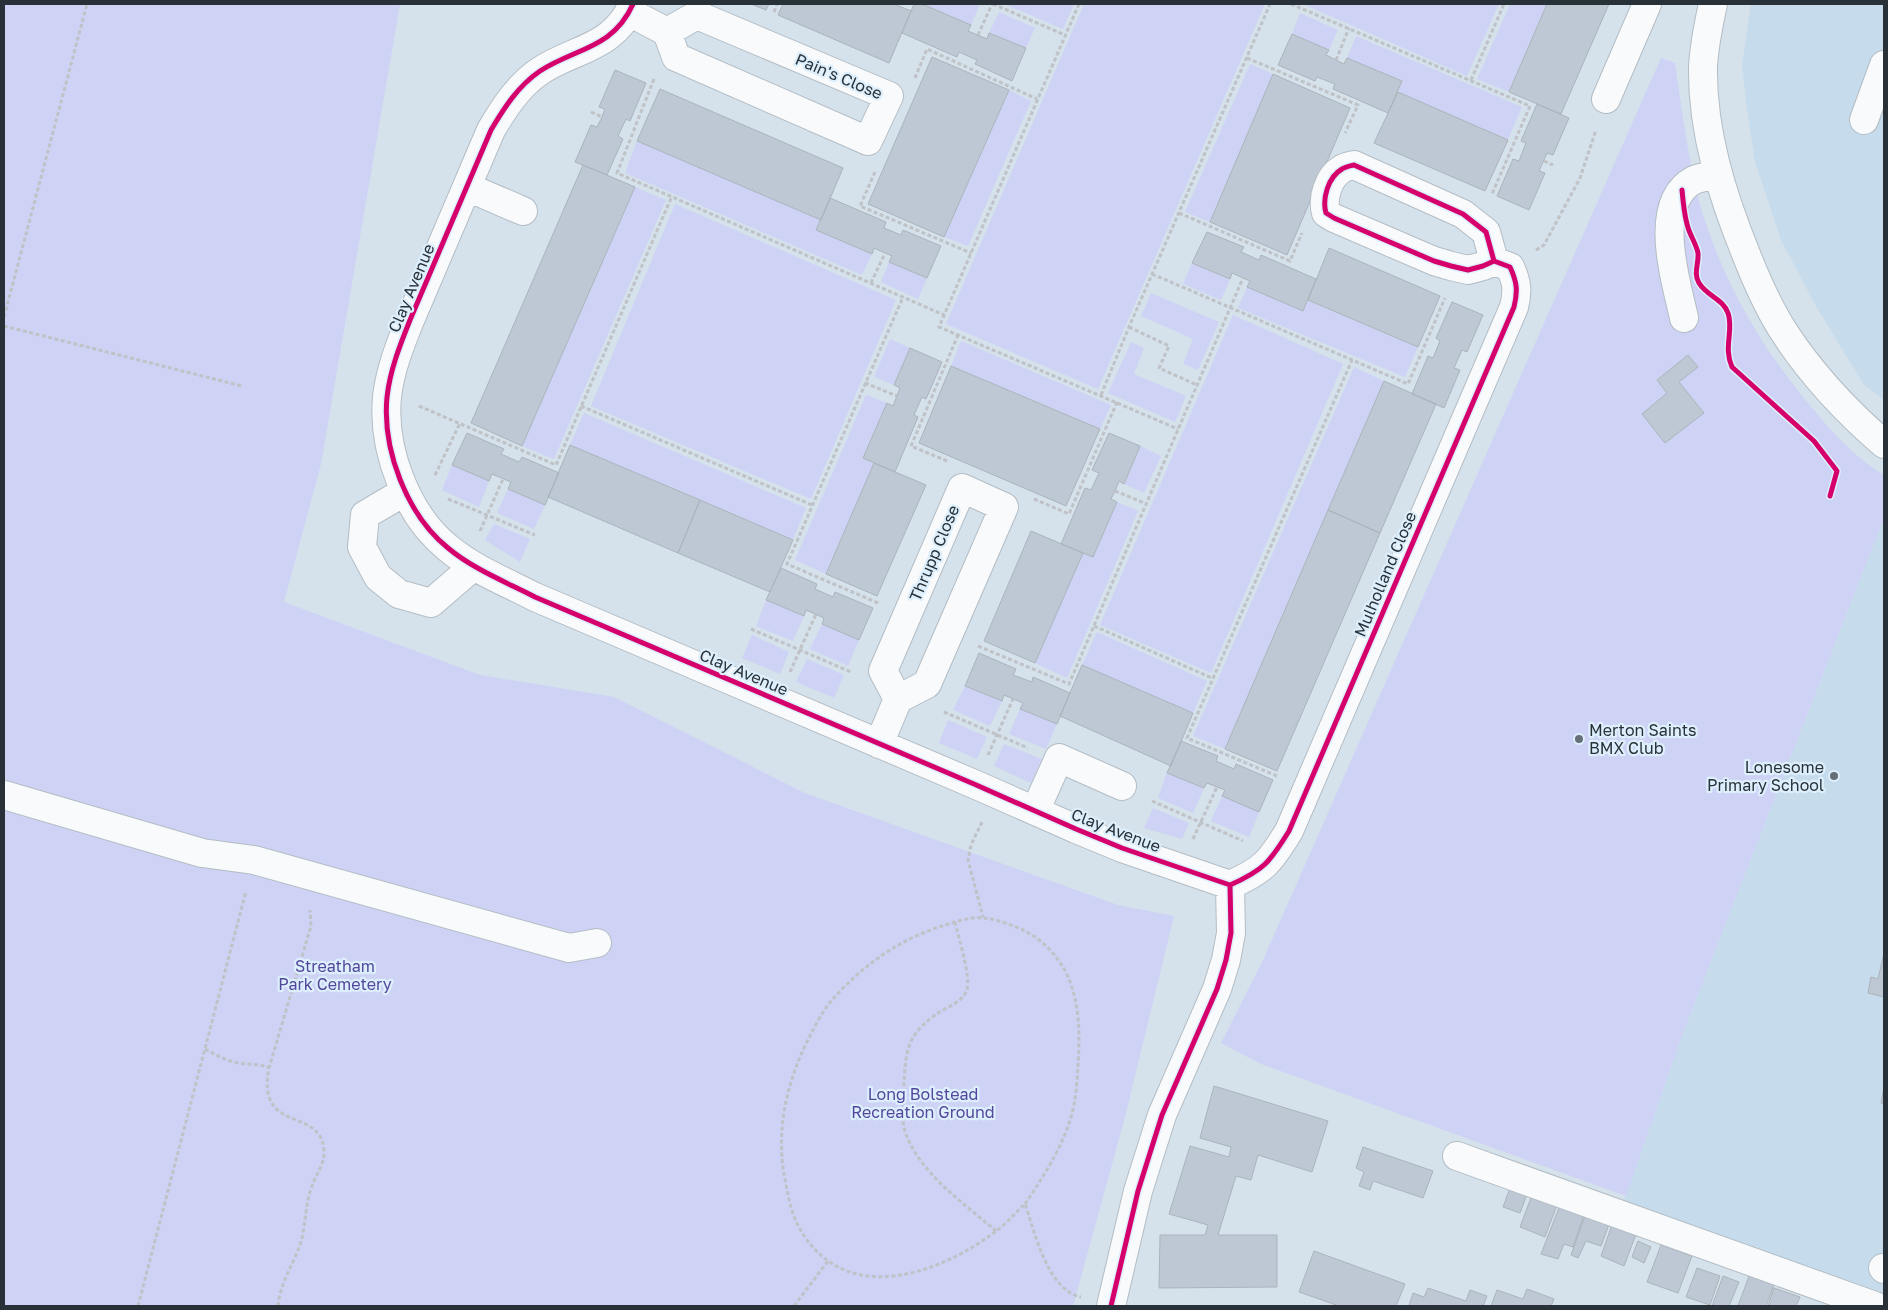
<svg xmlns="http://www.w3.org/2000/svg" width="1888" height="1310" viewBox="0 0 1888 1310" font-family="'Golos Text',sans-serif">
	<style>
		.built { fill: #c6dcec }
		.green { fill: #ced3f5 }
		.building { fill: #bec8d4; stroke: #abb3bb }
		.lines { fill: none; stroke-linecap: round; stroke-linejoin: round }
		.minor-casing { stroke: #b3bdc4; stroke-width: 30 }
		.path { stroke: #bfc2c6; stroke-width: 3; stroke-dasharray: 4 2.5; stroke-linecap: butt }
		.minor { stroke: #f9fafc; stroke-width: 28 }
		.cycleway-casing { stroke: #ddeffc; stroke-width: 8 }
		.cycleway { stroke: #d6006c; stroke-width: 5 }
		.poi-dot { fill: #656f77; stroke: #ddeffc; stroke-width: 2 }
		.labels { text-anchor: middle; stroke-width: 4.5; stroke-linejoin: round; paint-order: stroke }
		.street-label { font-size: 16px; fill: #293138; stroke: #ddeffc }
		.poi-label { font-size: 16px; fill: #293138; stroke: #ddeffc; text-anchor: start }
		.park-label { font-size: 16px; fill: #52479b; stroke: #ddeffc }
	</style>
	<rect width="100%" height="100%" fill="#d5e1eb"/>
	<path class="built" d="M1751 4H1884V400L1864 385 1817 308 1781 240 1755 162 1747 109 1742 65Z
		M1884 518V1301L1622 1206 1683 1033Z"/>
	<path class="green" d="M4 4H400L321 464 284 602 480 675 614 697 805 793 1118 905 1174 916 1124 1121 1073 1306H4Z
		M922 4H980L971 25Z
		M1004 4H1074L1063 29Z
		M1084 4H1265L1098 389 946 324Z
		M1303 4H1499L1467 76Z
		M1510 4H1547L1509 92 1477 79Z
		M999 12 1035 28 1026 48 989 33Z
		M1300 13 1338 30 1329 50 1292 34Z
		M1356 36 1522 107 1508 140 1398 92 1402 81 1347 58Z
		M1661 58 1675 63C1682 110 1688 159 1700 205 1721 276 1756 339 1803 397 1826 425 1852 456 1884 475V518L1683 1033 1626 1196 1261 1064 1221 1043 1263 960Z
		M1250 64 1273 74 1210 222 1185 212Z
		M1009 90 1031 101 968 246 944 237Z
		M637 141 821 220 816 230 872 254 862 275 625 173Z
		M635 187 666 200 554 459 522 446Z
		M675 204 896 300 811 499 591 406Z
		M889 262 927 278 918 299 881 282Z
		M1192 263 1230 279 1221 300 1183 284Z
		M1247 287 1303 311 1308 300 1418 347 1405 377 1238 308Z
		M1151 293 1219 322 1198 370 1183 364 1193 339 1141 316Z
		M1233 315 1343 364 1211 673 1100 625Z
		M890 339 910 348 894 385 874 377Z
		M961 341 1111 405 1100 429 951 366Z
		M1131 342 1144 348 1134 374 1186 396 1175 422 1108 393Z
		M1354 367 1384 381 1225 749 1193 736Z
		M866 395 887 403 863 458 874 463 826 574 795 560Z
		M584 413 806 508 793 540 570 445Z
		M1140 446 1161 456 1144 493 1124 484Z
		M452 465 489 481 479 507 442 490Z
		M508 489 545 505 534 529 497 513Z
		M1117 502 1138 511 1067 678 1035 663 1083 553 1093 557Z
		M494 524 530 539 520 562 485 540Z
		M766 600 804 616 793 641 756 626Z
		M822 624 859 640 848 666 810 649Z
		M1097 632 1207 681 1193 713 1082 665Z
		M752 635 789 652 780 674 742 658Z
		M807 659 844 675 834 698 796 682Z
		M965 686 1002 701 990 726 953 710Z
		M1020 709 1057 724 1046 749 1009 734Z
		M948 720 987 737 977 759 939 743Z
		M1004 744 1042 759 1031 783 994 766Z
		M1167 773 1204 788 1193 813 1158 798Z
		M1222 796 1259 812 1249 837 1211 821Z
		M1153 808 1189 823 1182 839 1144 828Z"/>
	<path class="building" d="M751 4H769L766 10Z
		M783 4H894L911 11 889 63 778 15Z
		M914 4H922L971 25 968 31 987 39 989 33 1026 48 1012 81 975 64 977 60 959 52 957 57 902 33Z
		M1547 4H1609L1561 114 1509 92Z
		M1292 34 1329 50 1326 55 1344 64 1347 58 1402 81 1388 113 1333 89 1335 84 1317 77 1315 81 1278 65Z
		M932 57 1009 90 944 237 868 204Z
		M615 70 646 83 630 121 626 119 618 136 623 139 607 175 575 162 591 125 597 127 602 117 605 109 599 107Z
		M1273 74 1350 108 1287 255 1210 222Z
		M660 89 843 168 821 220 637 141Z
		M1398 92 1508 140 1485 191 1374 143Z
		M1537 104 1569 118 1553 155 1547 153 1539 171 1545 173 1529 210 1497 196 1513 159 1519 161 1526 143 1521 141Z
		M583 165 635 187 522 446 471 423Z
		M830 198 886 222 884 228 901 235 903 230 941 246 927 278 889 262 892 256 874 248 872 254 816 230Z
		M1207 232 1244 247 1241 252 1259 260 1261 255 1316 279 1303 311 1247 287 1250 281 1232 273 1230 279 1192 263Z
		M1329 248 1440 296 1418 347 1308 300Z
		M1452 302 1483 315 1467 352 1462 350 1454 368 1460 370 1444 408 1412 394 1428 356 1433 358 1440 341 1436 338Z
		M910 348 942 362 926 399 922 397 914 415 918 417 895 472 863 458 887 403 893 406 900 388 894 385Z
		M1688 355 1698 367 1679 382 1704 413 1665 443 1642 414 1667 393 1657 380Z
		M951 366 1100 429 1066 506 919 443Z
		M1384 381 1436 404 1380 533 1328 510Z
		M467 433 504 449 501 454 519 462 522 457 559 473 545 505 508 489 511 482 492 474 489 481 452 465Z
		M1109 433 1140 446 1124 484 1119 481 1115 491 1111 499 1117 502 1093 557 1061 544 1085 488 1091 490 1099 473 1092 470Z
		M570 445 700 500 678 553 548 497Z
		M874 463 926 485 877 596 826 574Z
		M700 500 793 540 770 592 678 553Z
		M1328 510 1380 533 1277 771 1225 749Z
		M1031 531 1083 553 1035 663 984 641Z
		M781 568 817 584 815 589 833 597 835 592 873 608 859 640 822 624 824 618 806 610 804 616 766 600Z
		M979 653 1016 669 1013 675 1032 682 1033 677 1070 693 1057 724 1020 709 1023 703 1004 695 1002 701 965 686Z
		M1082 665 1193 713 1171 766 1060 716Z
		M1181 741 1218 756 1216 761 1234 769 1236 764 1273 780 1259 812 1222 796 1225 790 1207 783 1204 788 1167 773Z
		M1884 953V997L1868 993 1871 977 1878 979Z
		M1214 1086 1328 1121 1312 1172 1258 1155 1251 1180 1236 1176 1218 1235H1277V1287L1159 1288 1160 1235H1205L1208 1225 1169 1214 1190 1146 1229 1157 1231 1147 1200 1138Z
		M1884 1087V1104L1881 1103Z
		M1363 1147 1433 1171 1423 1198 1373 1181 1370 1190 1359 1186 1364 1172 1356 1168Z
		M1512 1183 1529 1189 1520 1213 1503 1207Z
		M1532 1195 1557 1205 1545 1237 1520 1227Z
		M1560 1205 1584 1215 1573 1247 1564 1244 1558 1259 1541 1254Z
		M1586 1213 1610 1222 1601 1246 1586 1241 1578 1258 1571 1255Z
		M1614 1219 1638 1229 1624 1266 1601 1256Z
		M1638 1241 1651 1247 1644 1263 1632 1257Z
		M1661 1245 1692 1256 1678 1293 1647 1282Z
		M1314 1251 1405 1284 1396 1306H1339L1299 1292Z
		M1697 1268 1720 1276 1710 1305 1686 1297Z
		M1723 1276 1739 1282 1729 1306H1712Z
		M1749 1276 1774 1285 1766 1306H1738Z
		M1428 1288 1466 1301 1470 1290 1487 1296 1483 1306H1409L1413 1293 1424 1297Z
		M1774 1288 1800 1297 1796 1306H1768Z
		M1527 1289 1554 1299 1551 1306H1491L1497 1290 1523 1299Z"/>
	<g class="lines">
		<defs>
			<path id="minor" d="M633 4C613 49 575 48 540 71 518 86 504 108 491 130L410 320C400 345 390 370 387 397 382 450 407 515 448 548 473 569 506 582 535 597L974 784 1076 829 1122 848 1230 885 1231 933 1226 960 1217 989 1162 1115 1138 1191 1111 1306
				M1713 4C1709 22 1704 48 1703 67 1702 131 1722 195 1746 254 1757 282 1769 310 1786 335 1813 376 1847 412 1884 444
				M629 12 667 32 676 57 868 141 889 96 697 15 667 32
				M1606 99 1647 4
				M1864 120 1884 65
				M467 187 523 211
				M1684 318C1676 281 1651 203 1694 180 1701 177 1710 176 1717 175
				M404 492 365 515 362 547 378 577 399 594 431 603 474 566
				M879 744 898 699 927 684 1004 507 962 488 883 671 898 699
				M4 795 202 853 254 860 569 948 597 943
				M1035 811 1059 758 1122 786
				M1230 885C1264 870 1270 862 1289 831L1514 307C1518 291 1517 282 1510 267L1494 261 1483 266 1468 270 1451 266 1434 261 1334 218 1326 213C1322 199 1328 177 1342 169 1345 167 1350 166 1354 165L1463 214 1486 232 1494 261
				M1457 1156 1875 1306
				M1883 1268 1884 1269"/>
		</defs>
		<use href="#minor" class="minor-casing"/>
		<path class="path" d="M993 4 1065 35
			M1079 4 939 327 1178 429
			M1291 4 1530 106 1492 194
			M774 12 777 4
			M978 35 992 4
			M1247 58 1358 105 1345 133
			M1336 60 1349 28
			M915 78 927 49 1037 99
			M654 79 617 173 944 315
			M1471 80 1504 4
			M591 112 602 117
			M1544 161 1553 165
			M875 172 860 206 971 253
			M1179 213 1290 261 1302 233
			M1536 250 1544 245 1580 178 1596 130
			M1152 274 1408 384 1445 298
			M871 283 885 253
			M4 317 87 4
			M4 326 242 386
			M1129 327 1169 346 1159 368 1197 385
			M865 383 897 396
			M1101 395 1129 327 1270 4
			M419 406 556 465 672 196
			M581 406 812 505
			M947 461 911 446 958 335
			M435 475 460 423
			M1115 491 1147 504
			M448 499 535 535
			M1034 499 1069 514 1117 402
			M480 531 503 479
			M878 603 787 564 903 297
			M1094 626 1212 678
			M751 629 851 672
			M978 646 1069 684 1243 278
			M790 672 816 614
			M944 712 1028 748
			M988 755 1013 699
			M1277 776 1187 738 1352 360
			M1152 801 1243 841
			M982 822 971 845 968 860 983 917
			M1193 839 1217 787
			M955 922C958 936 971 977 967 989 963 1003 946 1007 935 1015 927 1021 919 1028 914 1036 905 1050 905 1068 904 1084 903 1101 900 1121 907 1137 924 1177 965 1204 996 1231
			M205 1049C216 1055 225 1060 238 1063 249 1065 259 1063 269 1068
			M1025 1204C1043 1177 1062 1148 1071 1117 1076 1101 1077 1082 1078 1065 1082 1009 1076 955 1019 928 1008 924 996 919 984 918 970 916 952 923 939 927 897 941 862 966 833 999 824 1009 817 1022 811 1034 788 1077 776 1126 784 1174 788 1195 791 1216 803 1234 849 1306 939 1274 995 1232 1006 1224 1015 1213 1025 1204 1035 1232 1047 1290 1081 1297
			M138 1306 246 891
			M278 1306C280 1282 294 1264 301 1242 306 1224 305 1204 312 1186 316 1174 325 1164 324 1150 321 1106 256 1135 269 1068L311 926 310 910
			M794 1306 828 1261"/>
		<use href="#minor" class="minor"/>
		<defs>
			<path id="cycleway" d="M633 4C613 49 575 48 540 71 518 86 504 108 491 130L410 320C400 345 390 370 387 397 382 450 407 515 448 548 473 569 506 582 535 597L974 784 1076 829 1122 848 1230 885 1231 933 1226 960 1217 989 1162 1115 1138 1191 1111 1306
				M1682 190C1683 201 1684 213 1687 224 1689 234 1696 243 1698 253 1699 264 1693 273 1699 283 1707 296 1723 299 1728 313 1734 330 1723 347 1732 367L1814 441 1837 471 1830 496
				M1230 885C1264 870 1270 862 1289 831L1514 307C1518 291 1517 282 1510 267L1494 261 1483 266 1468 270 1451 266 1434 261 1334 218 1326 213C1322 199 1328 177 1342 169 1345 167 1350 166 1354 165L1463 214 1486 232 1494 261"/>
		</defs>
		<use href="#cycleway" class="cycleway-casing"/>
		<use href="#cycleway" class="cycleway"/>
	</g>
	<g class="poi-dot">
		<circle cx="1579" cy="739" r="5"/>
		<circle cx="1834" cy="776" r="5"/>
	</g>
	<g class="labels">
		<g class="street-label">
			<text transform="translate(839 76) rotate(23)" y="6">Pain's Close</text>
			<text transform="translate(411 288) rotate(-67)" y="6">Clay Avenue</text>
			<text transform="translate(934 553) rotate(-67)" y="6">Thrupp Close</text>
			<text transform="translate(1385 574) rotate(-67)" y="6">Mulholland Close</text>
			<text transform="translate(744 672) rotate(23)" y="6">Clay Avenue</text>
			<text transform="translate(1116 830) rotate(21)" y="6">Clay Avenue</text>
		</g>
		<g class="poi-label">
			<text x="1589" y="736">Merton Saints<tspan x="1589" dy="18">BMX Club</tspan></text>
			<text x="1824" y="773" text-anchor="end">Lonesome<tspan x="1824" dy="18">Primary School</tspan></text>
		</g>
		<g class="park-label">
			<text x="335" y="972">Streatham<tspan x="335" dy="18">Park Cemetery</tspan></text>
			<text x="923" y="1100">Long Bolstead<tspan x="923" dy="18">Recreation Ground</tspan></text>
		</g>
	</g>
	<rect width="1888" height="1310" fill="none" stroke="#293138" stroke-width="10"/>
</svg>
